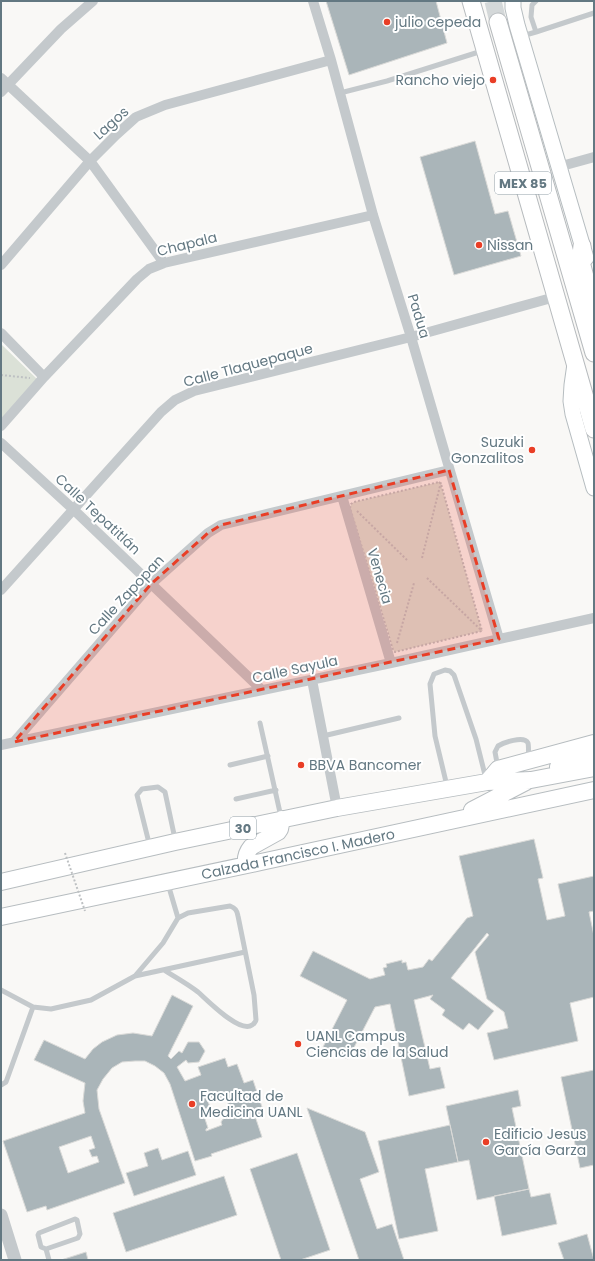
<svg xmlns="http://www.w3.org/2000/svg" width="595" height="1261" viewBox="0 0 595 1261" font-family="Poppins,sans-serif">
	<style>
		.green { fill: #dbe1d7 }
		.building { fill: #aab5b9; stroke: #dadad8; fill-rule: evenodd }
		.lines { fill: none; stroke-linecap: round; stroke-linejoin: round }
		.trunk-tunnel { stroke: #d4d8d9; stroke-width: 17; stroke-dasharray: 17 8; stroke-linecap: butt }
		.secondary-casing { stroke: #b6bdc0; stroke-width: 17 }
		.primary-casing { stroke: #b7bdc0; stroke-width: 18 }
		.trunk-casing { stroke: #b7bbbe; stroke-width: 19 }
		.path { stroke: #bec1c3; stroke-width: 2; stroke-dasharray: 2 2; stroke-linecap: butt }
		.service { stroke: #c4c9cc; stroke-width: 5 }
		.minor { stroke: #c4c9cc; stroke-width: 10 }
		.tertiary { stroke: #c4c9cc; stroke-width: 13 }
		.secondary { stroke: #fff; stroke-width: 15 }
		.primary { stroke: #fff; stroke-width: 16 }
		.trunk { stroke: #fff; stroke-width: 17 }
		.path-bridge { stroke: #bec1c3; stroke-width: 2; stroke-dasharray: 2 2; stroke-linecap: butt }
		.marked { fill: #e93e26; fill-opacity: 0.2; stroke: #e93e26; stroke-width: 3; stroke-dasharray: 8 5; stroke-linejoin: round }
		.poi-dot { fill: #e93e26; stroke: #fff; stroke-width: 1.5 }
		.labels { text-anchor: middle; stroke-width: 4; stroke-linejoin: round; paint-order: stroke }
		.shield { fill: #fff; stroke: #92a0a8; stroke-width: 1 }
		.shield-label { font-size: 13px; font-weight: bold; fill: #637882 }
		.poi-label { font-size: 14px; fill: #637882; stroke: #fff; text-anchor: start }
		.street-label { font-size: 14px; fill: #637882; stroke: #fff }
	</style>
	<rect width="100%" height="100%" fill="#f9f8f6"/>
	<path class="green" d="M1 344 37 379 1 419Z
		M439 482 441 484 482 631 395 652 393 650 350 508 351 504 354 502Z"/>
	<path class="building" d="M326 1H436L447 43 349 75Z
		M475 141 495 214 508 211 521 256 454 275 420 157Z
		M534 839 543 878 538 879 547 920 565 916 558 884 594 876V911L589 912 594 936V997L570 1003 578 1041 494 1060 487 1033 508 1028 504 1012 487 999 475 952 489 935 487 933 451 978 494 1011 478 1030 469 1023 463 1030 442 1015 445 1010 430 999 433 995 414 1000 430 1069 440 1067 445 1088 409 1096 390 1004 375 1007 348 1059 323 1047 347 1000 300 976 313 951 370 979 385 975 383 968 387 967 386 964 402 960V963L406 962 408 970 423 967 429 959 432 961 467 918 473 916 459 856Z
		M172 995 193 1006 168 1056 171 1059 179 1051 182 1053 188 1042H199L205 1051 199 1062 188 1063 186 1060 177 1067 185 1081 201 1075 198 1067 225 1058 228 1067 237 1064 244 1083 253 1080 264 1113 255 1116 262 1137 211 1154 212 1156 195 1161 170 1084 164 1073 155 1066 145 1061H135L122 1062 112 1068 103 1079 97 1090 99 1109 125 1183 47 1210 46 1206 27 1212 3 1141 85 1113 83 1101 85 1083 34 1060 44 1040 85 1059 93 1049 102 1042 117 1035 133 1033 152 1036ZM213 1097 219 1100 226 1097 232 1116 223 1119 221 1122 222 1125 206 1131V1129L208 1128 202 1110 210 1107 207 1099ZM91 1136 95 1148 89 1150 92 1157 97 1156 99 1162 68 1173 59 1147Z
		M594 1070V1165L580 1168 561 1077Z
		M518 1090 521 1106 512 1108 529 1189 477 1200 469 1160 458 1162 446 1106Z
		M307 1108 365 1132 379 1172 360 1179 377 1229 392 1224 404 1260H359Z
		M450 1125 458 1162 425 1169 438 1231 399 1239 378 1141Z
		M158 1148 162 1160 188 1151 196 1175 134 1196 126 1173 148 1166 144 1153Z
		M297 1153 330 1250 300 1260H281L250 1169Z
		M224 1176 237 1215 126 1252 113 1213Z
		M529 1189 531 1197 550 1193 557 1224 502 1236 494 1196Z
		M587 1234 594 1260H564L558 1243Z
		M86 1252 88 1260H61Z"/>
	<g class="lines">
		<path class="trunk-tunnel" d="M493 1 498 22"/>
		<defs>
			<path id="secondary" d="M513 1V8L517 25 586 258
				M575 364 572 385 571 401 573 414 594 488"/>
			<path id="primary" d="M558 767 594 754
				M487 782 498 769 594 743
				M472 810 526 782
				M246 865C245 858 246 853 251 847L278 832 280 829 282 819
				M1 882 175 842 337 808 487 782 531 780 594 768
				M1 917 261 862 594 790"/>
			<path id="trunk" d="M471 1 594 429
				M498 22 594 353
				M582 246 581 255V262L594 311"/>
		</defs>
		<use href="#secondary" class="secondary-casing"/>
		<use href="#primary" class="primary-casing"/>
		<use href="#trunk" class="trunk-casing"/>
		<path class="path" d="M1 375 30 378
			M439 482 441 484 482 631 395 652 393 650 350 508 351 504 354 502Z
			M357 511 407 560
			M422 558 441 482
			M427 578 482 631
			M397 643 414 583"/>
		<path class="service" d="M536 1 532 5 531 17 536 32 594 13
			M522 36 536 32
			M340 93 387 81 482 51
			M260 723 281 817
			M323 736 399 718
			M230 765 268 756
			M498 768 495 752 498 746C503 743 524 735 528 743 529 747 528 754 529 759
			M447 786 435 736 430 684 434 674 445 670 450 671 454 675 476 739 486 779
			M236 799 276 790
			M150 847 137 795 142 789 158 787 165 792 175 839
			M168 884 178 918
			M135 976 245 952
			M1 990 33 1007 51 1009 91 1000 135 976 163 943 178 918 188 913 230 906C235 908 237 910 238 916L254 995 256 1020C256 1021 253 1025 252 1025 240 1034 207 1000 198 992 188 984 175 977 164 970
			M1 1085 6 1082 33 1007
			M75 1219 77 1220 80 1234 78 1238 46 1249 41 1247 38 1235 39 1233Z
			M46 1249 49 1260"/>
		<path class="minor" d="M313 1 331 60 373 215 411 337 499 639
			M1 78 90 161 164 263
			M1 92 61 29 93 1
			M558 167 594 157
			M1 265 90 161 116 135 136 117 165 105 331 60
			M1 333 44 377
			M1 426 44 377 137 279 149 269 164 263 373 215
			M1 443 74 510 262 690
			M342 496 391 663
			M1 590 161 412 175 400 194 391 411 337 555 297
			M312 680 337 808
			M14 742 151 584 208 533 221 525 449 470
			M1 745 391 663 594 618"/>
		<path class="tertiary" d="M1 1215 15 1260"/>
		<use href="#secondary" class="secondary"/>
		<use href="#primary" class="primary"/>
		<use href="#trunk" class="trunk"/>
		<path class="path-bridge" d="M65 853 85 911"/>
	</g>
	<path class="marked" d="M449 470 499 639 14 742 151 584 208 533 221 525Z"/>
	<g class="poi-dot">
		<circle cx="387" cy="22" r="4"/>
		<circle cx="493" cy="80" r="4"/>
		<circle cx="479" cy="245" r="4"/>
		<circle cx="532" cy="450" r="4"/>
		<circle cx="301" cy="765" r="4"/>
		<circle cx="298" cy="1044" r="4"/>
		<circle cx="192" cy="1104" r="4"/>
		<circle cx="486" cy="1142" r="4"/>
	</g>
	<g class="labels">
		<g class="shield">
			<rect x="495" y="172" width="56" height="22" rx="3"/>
			<rect x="230" y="817" width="26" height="22" rx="3"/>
		</g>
		<g class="shield-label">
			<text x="523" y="188">MEX 85</text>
			<text x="243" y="833">30</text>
		</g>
		<g class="poi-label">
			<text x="395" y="27">julio cepeda</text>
			<text x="485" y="85" text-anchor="end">Rancho viejo</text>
			<text x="487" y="250">Nissan</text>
			<text x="524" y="447" text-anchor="end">Suzuki<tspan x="524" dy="16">Gonzalitos</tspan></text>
			<text x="309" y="770">BBVA Bancomer</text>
			<text x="306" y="1041">UANL Campus<tspan x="306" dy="16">Ciencias de la Salud</tspan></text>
			<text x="200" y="1101">Facultad de<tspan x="200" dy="16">Medicina UANL</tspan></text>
			<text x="494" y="1139">Edificio Jesus<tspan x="494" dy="16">García Garza</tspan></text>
		</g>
		<g class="street-label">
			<text transform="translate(111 123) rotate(-42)" y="5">Lagos</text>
			<text transform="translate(187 244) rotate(-14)" y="5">Chapala</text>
			<text transform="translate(419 316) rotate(73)" y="5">Padua</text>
			<text transform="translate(248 365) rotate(-15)" y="5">Calle Tlaquepaque</text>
			<text transform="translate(98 514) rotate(43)" y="5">Calle Tepatitlán</text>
			<text transform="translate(380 576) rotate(74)" y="5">Venecia</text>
			<text transform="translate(126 595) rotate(-47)" y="5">Calle Zapopan</text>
			<text transform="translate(295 669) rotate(-12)" y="5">Calle Sayula</text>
			<text transform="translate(298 854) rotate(-12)" y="5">Calzada Francisco I. Madero</text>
		</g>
	</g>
	<rect width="595" height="1261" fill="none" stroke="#637882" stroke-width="4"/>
</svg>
